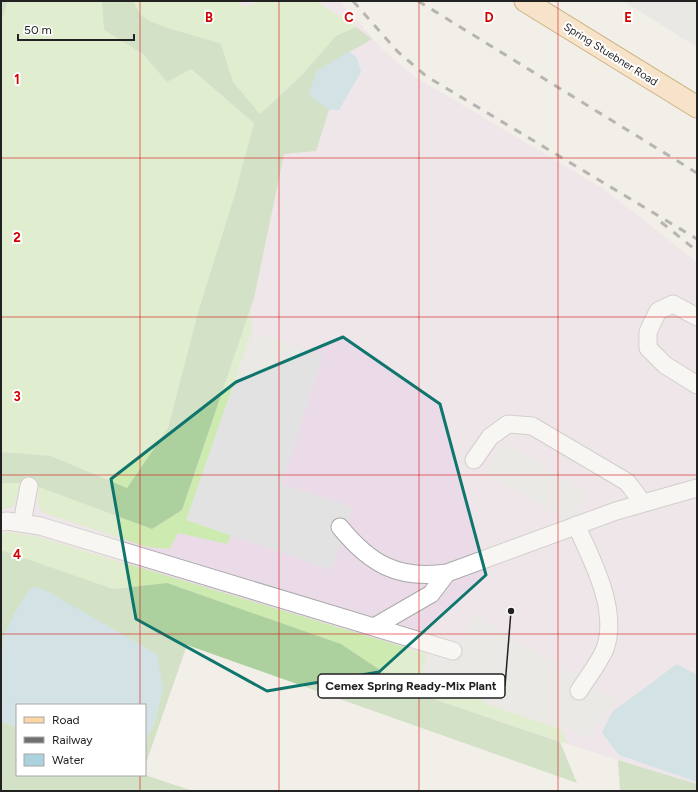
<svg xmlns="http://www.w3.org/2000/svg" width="698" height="792" viewBox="0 0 698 792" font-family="Figtree,sans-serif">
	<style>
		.residential { fill: #e0dfdf }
		.industrial { fill: #ebdbe8 }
		.grass { fill: #cdebb0 }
		.forest { fill: #add19e }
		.parking { fill: #e2e2e2 }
		.water { fill: #aad3df }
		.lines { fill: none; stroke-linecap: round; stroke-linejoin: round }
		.minor-casing { stroke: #a9a9a9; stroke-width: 19 }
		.major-casing { stroke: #a06b00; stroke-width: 23 }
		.minor { stroke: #fff; stroke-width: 17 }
		.major { stroke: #fcd6a4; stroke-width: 21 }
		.rail { stroke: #707070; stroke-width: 3; stroke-dasharray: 8 8; stroke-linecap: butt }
		.marked { fill: none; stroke: #0f766e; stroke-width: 3; stroke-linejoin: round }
		.grid { fill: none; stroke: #d40000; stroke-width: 1; stroke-opacity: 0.55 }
		.labels { text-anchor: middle; stroke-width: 4; stroke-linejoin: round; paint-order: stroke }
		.street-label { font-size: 11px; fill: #222; stroke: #fff }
		.grid-label { font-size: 13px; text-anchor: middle; font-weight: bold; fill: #d40000; stroke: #fff; stroke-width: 4; stroke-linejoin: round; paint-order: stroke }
		.leader { fill: none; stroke: #222; stroke-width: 1.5 }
		.callout-dot { fill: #222; stroke: #fff; stroke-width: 1.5 }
		.callout { fill: #fff; stroke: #222; stroke-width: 1.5 }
		.callout-label { font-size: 12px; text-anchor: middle; font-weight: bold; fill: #222 }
	</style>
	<rect width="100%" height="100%" fill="#f2efe9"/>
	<path class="residential" d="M623 1H697V47Z"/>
	<path class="industrial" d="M1 1H340L385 52 417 78 604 189 697 262V784L560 742 4 552H1Z"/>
	<path class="grass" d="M8 1H102L104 30 143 54 167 81 190 69 254 123 235 194 199 309 168 428 127 488 51 456 1 452V22Z
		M133 1H239L243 7 261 1H316L356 27 336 37 301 76 260 114 233 82 221 44C204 37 151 26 141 15 138 11 136 5 133 1Z
		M251 307 252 331 187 520 231 535 227 544 178 533 170 549 147 547 44 513C36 506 38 497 39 487L152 529 182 510Z
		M1 483H21L14 506 1 511Z
		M9 532 38 537 427 654 422 674 449 683 492 706 561 729 568 744 413 692 341 644 167 583 113 589 4 552H1V533Z"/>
	<path class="forest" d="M1 1H8L1 22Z
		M102 1H133C136 5 138 11 141 15 151 26 204 37 221 44L233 82 260 114 301 76 336 36 356 27 372 39 317 71 309 95 329 110 316 151 284 154 254 298 182 510 152 529 39 487 21 483H1V452L51 456 127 488 168 428 199 309 235 194 254 123 191 69 167 82 143 54 104 30Z
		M4 551 113 589 167 583 341 644 413 692 560 742 577 783 187 645 145 766V741L153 727 163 689 4 637 1 662V552Z
		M1 719 4 723 17 727V775H145L193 791H1Z
		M618 760 697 784V791H620Z"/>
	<path class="parking" d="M252 331 323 355 282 484 353 507 332 570 186 520Z
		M503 442 589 493 571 523 485 473Z
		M473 614 618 701 594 727 592 738 492 706 449 683 422 674 427 654 446 660 460 641Z"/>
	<path class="water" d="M349 51 357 58 361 72 339 110H329L309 95 317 71Z
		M32 587 43 589 157 654 163 689 153 727 145 741V705H17V727L4 723 1 719C1 693 0 664 4 638 8 622 22 600 32 587Z
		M677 664 697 675V782L619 755 602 733 612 712Z"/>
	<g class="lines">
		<defs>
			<path id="minor" d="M697 317 673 304 658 311 648 332V348L665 365 697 385
				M474 460 490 437 508 424 532 426 627 482 643 503
				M1 522 7 521 40 526 453 651
				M22 523 29 486
				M576 525C592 560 619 610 605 649 599 663 587 678 579 691
				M340 527C370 564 398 580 447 573L616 511 697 488
				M374 627 431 594 447 573"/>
			<path id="major" d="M525 1 697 107"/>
		</defs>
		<use href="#minor" class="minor-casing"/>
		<use href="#major" class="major-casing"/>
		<use href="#minor" class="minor"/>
		<use href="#major" class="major"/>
		<path class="rail" d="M353 1 397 51 426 76 697 239
			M418 1 697 173
			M661 222 697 251"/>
	</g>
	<path d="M0 0H698V792H0ZM343 337 440 404 486 575 379 672 267 691 136 619 111 479 236 382Z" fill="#f2efe9" fill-opacity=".55" fill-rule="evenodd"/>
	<path class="marked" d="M343 337 440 404 486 575 379 672 267 691 136 619 111 479 236 382Z"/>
	<path class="grid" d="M140 1V705M279 1V791M419 1V791M558 1V791M1 158H697M1 317H697M1 475H697M1 634H697M140 775V791"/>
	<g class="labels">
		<g class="street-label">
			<text transform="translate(611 54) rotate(32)" y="4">Spring Stuebner Road</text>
		</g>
	</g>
	<g class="grid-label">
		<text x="209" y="22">B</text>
		<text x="349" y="22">C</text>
		<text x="489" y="22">D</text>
		<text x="628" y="22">E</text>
		<text x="17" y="84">1</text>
		<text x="17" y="242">2</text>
		<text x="17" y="401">3</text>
		<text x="17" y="559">4</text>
	</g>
	<path class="leader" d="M511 611L505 686"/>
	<circle class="callout-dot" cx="511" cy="611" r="4"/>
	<rect class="callout" x="318" y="674" width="187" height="24" rx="4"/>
	<g class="callout-label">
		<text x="411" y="690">Cemex Spring Ready-Mix Plant</text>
	</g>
	<rect width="698" height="792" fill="none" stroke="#222222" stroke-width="4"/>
	<rect x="16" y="704" width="130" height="72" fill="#ffffff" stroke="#a7a7a7"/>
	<rect x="24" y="717" width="20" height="6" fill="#fcd6a4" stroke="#a7a7a7"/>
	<text x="52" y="724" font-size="12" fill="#222222">Road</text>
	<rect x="24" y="737" width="20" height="6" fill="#707070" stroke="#a7a7a7"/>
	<text x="52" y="744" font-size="12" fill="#222222">Railway</text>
	<rect x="24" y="754" width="20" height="12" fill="#aad3df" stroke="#a7a7a7"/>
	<text x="52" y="764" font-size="12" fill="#222222">Water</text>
	<path d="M18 34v6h116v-6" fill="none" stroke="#222222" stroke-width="2"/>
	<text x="24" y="34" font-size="12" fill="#222222" stroke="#ffffff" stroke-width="3" paint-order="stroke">50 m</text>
</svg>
